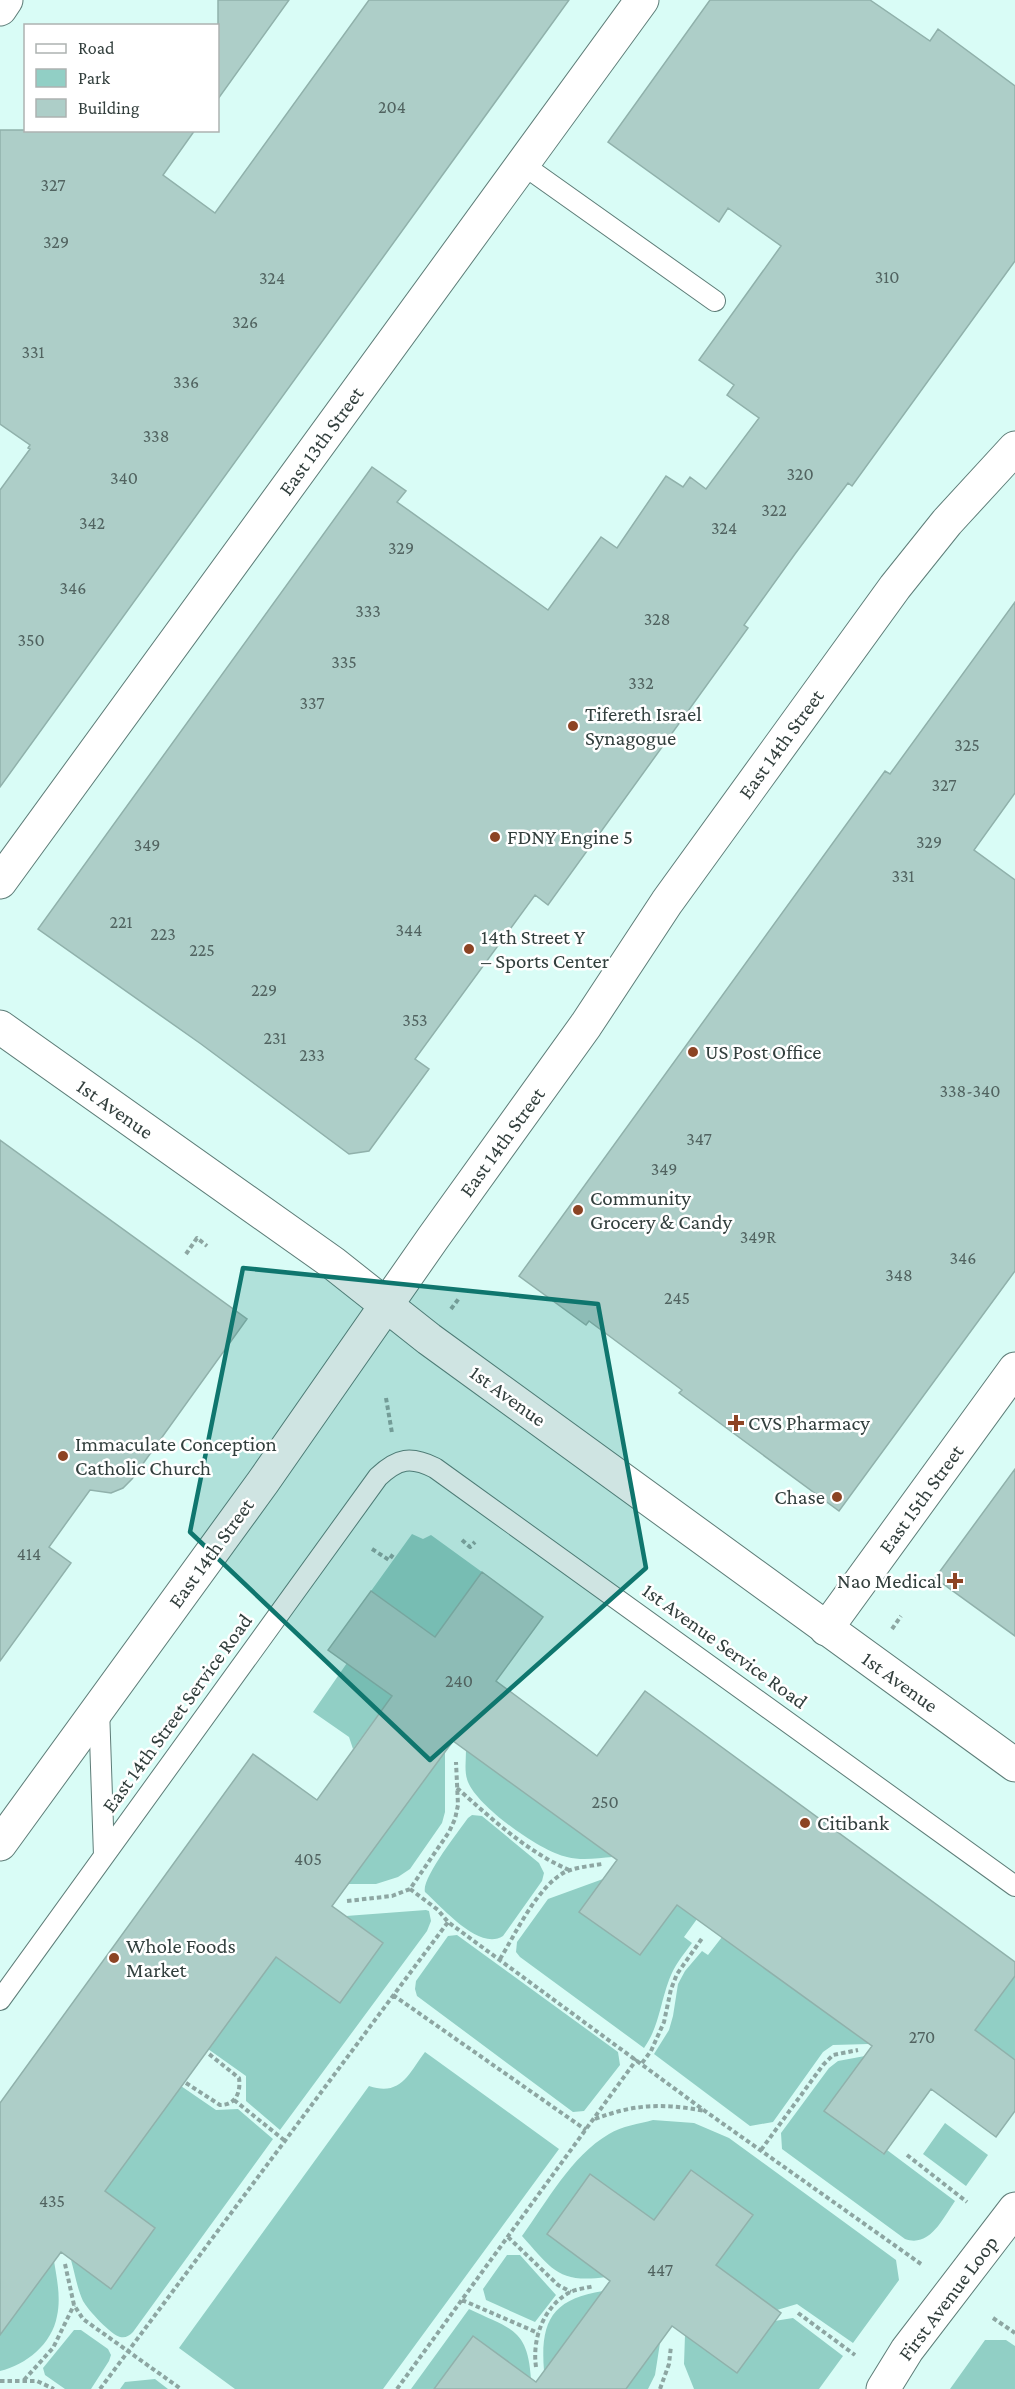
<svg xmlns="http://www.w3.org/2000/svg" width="1015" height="2389" viewBox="0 0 1015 2389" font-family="'Crimson Pro',serif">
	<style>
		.green { fill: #91cfc5 }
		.building { fill: #adcec8; stroke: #90b1ab; stroke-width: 1.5 }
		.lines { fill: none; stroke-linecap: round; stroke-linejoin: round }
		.lane-casing { stroke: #5e7d78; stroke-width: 22 }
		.street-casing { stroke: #5e7d78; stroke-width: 35 }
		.secondary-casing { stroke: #5e7d78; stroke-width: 35 }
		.primary-casing { stroke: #5e7d78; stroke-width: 35 }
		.path { stroke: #8da6a2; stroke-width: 4; stroke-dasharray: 4.5 3; stroke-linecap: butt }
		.lane { stroke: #fff; stroke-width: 20 }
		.street { stroke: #fff; stroke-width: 33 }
		.secondary { stroke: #fff; stroke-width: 33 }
		.primary { stroke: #fff; stroke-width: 33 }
		.marked { fill: #0f766e; fill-opacity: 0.2; stroke: #0f766e; stroke-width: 4.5; stroke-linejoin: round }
		.poi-dot { fill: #8c4424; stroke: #fff; stroke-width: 2 }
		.labels { text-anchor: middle; stroke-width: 5; stroke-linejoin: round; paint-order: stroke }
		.number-label { font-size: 18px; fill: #516360 }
		.street-label { font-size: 21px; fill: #323f3d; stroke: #fff }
		.poi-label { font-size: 21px; fill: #323f3d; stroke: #fff; text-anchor: start }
	</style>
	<rect width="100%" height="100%" fill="#d9fcf6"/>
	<path class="green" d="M412 1534 423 1539 431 1535 482 1572 435 1637 371 1591Z
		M347 1663 392 1696 353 1749 349 1737 313 1712Z
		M466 1750 613 1857C598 1858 582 1861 567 1857 541 1852 478 1807 468 1782 464 1772 466 1761 466 1750Z
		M445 1751V1812L442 1823 410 1869 398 1877 376 1884H347Z
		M472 1815 482 1816 539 1863 544 1873 542 1881 503 1936C479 1951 443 1908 425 1892 421 1879 458 1832 468 1818Z
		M603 1879 580 1912 640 1955 677 1904 697 1919 684 1937 692 1943C683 1955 674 1966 669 1980 660 2004 659 2027 644 2048L520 1957 516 1952 517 1942 548 1899Z
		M426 1910 429 1911 431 1921 427 1931 280 2130 246 2101V2076L208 2049 276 1957 340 2003 383 1943 346 1916Z
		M457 1935 618 2052 620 2065 584 2111 573 2112 417 1996 415 1989 416 1981 448 1936Z
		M722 1937 869 2044 833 2045 823 2052 773 2122 750 2126 654 2054 669 2030 673 2016 678 1984 685 1971 702 1951 708 1955Z
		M1015 1976V2060L975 2030Z
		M425 2052 559 2149 383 2389H235L179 2348 369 2086C401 2097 409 2073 425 2052Z
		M865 2056 825 2111 883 2154 887 2150 955 2201C943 2218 930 2248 905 2239L782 2149 781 2133 829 2068 838 2061Z
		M181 2086 216 2110 238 2109 273 2139 133 2332C129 2336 126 2338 120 2337 111 2335 88 2310 83 2301 77 2288 75 2274 71 2260L111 2288 155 2228 105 2191Z
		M653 2120 694 2123 729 2138 896 2260 899 2280 853 2343 797 2304 777 2310 716 2265 753 2215 654 2220 591 2175 547 2234 606 2277C558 2284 551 2268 522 2236 547 2202 571 2156 609 2134 622 2126 639 2124 653 2120Z
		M945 2123 988 2155 966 2186 923 2154Z
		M507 2255H520L556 2295 535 2322 486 2300 483 2289Z
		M54 2261C57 2279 61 2298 57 2316 52 2344 26 2365 0 2371V2335Z
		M603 2291 544 2371C540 2321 552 2299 603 2291Z
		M469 2309C510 2329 528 2328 531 2379L473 2336 434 2389H411Z
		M793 2318 843 2356 819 2389H694L684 2364 685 2335Z
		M74 2330H81L108 2349 111 2355 109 2361 91 2389H65L45 2375 43 2368Z
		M985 2340H1006L1015 2346V2389H950Z
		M660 2343 655 2375 648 2389H626Z
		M155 2379 168 2389H120L125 2382Z"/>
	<path class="building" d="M218 0H289L218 99Z
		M369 0H569L0 787V490L30 449 28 448 30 445 0 424V130H195L163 175 215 213Z
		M710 0H870L930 41 938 29 1015 86V261L852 486 848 483 795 554 744 625 748 628 548 905 535 895 415 1059 429 1069 369 1151 349 1154 201 1044 38 929 372 467 406 491 397 502 548 610 601 537 617 548 666 476 683 487 690 477 706 489 759 418 727 395 734 385 699 360 781 246 728 208 719 222 608 142Z
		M1015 602V793L974 850 1015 880V1271L839 1511 679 1393 682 1390 589 1321 586 1325 519 1276 885 771 890 774Z
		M0 1140 247 1319 132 1479 123 1488 111 1493 90 1490 49 1547 71 1563 0 1661Z
		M1015 1469V1636L935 1578Z
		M482 1572 543 1617 496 1681 597 1756 645 1691 1015 1962V1976L975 2030 1015 2060V2111L996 2137 931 2089 884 2154 824 2111 872 2046 677 1905 640 1955 579 1912 617 1860 453 1741 332 1906 383 1943 340 2003 276 1957 105 2191 155 2228 111 2289 61 2252 0 2335V2103L253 1754 317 1800 392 1696 328 1650 371 1591 435 1637Z
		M691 2170 753 2215 716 2265 781 2313 737 2373 672 2326 626 2389H434L473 2336 536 2382 610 2281 547 2234 590 2174 654 2220Z"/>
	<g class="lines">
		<defs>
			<path id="lane" d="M522 164 715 301
				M99 1708 104 1856
				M0 2000 378 1477C398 1458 411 1456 435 1468L1015 1886"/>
			<path id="street" d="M0 9 6 0
				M0 882 642 0
				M826 1629 1015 1369
				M883 2389 907 2350 1015 2209"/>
			<path id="secondary" d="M0 1844 263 1482 433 1238 586 1025 667 902 895 587 947 522 1015 448"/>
			<path id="primary" d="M0 1027 333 1263 429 1339 1015 1765"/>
		</defs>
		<use href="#lane" class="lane-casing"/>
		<use href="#street" class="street-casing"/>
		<use href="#secondary" class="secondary-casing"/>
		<use href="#primary" class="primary-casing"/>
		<path class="path" d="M186 1254 197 1238 207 1246
			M451 1309 460 1297
			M386 1398 392 1433
			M462 1540 470 1547 475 1542
			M372 1549 389 1560 394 1553
			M892 1629 901 1616
			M457 1788C492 1819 526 1851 569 1870
			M410 1889 438 1910 448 1922 705 2111 921 2264
			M347 1901 392 1896 410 1889 449 1832 455 1819 458 1805 456 1762
			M500 1959C516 1933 537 1887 565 1872 577 1867 590 1866 602 1864
			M393 1995 586 2130
			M642 2063 651 2051 664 2022 671 1989 677 1974 703 1937
			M186 2083 220 2105C236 2105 241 2092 239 2078L209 2054
			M234 2100 284 2140
			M595 2119C634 2104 663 2103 705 2111
			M761 2150 823 2065 833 2055 858 2050
			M907 2155 967 2202
			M508 2237 558 2285 571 2292
			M65 2264 74 2305 83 2319 181 2389
			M462 2300 538 2333
			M798 2313 855 2355
			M993 2318 1015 2333
			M536 2367C532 2339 543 2307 570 2292 577 2289 586 2288 594 2286
			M24 2380 53 2348 74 2305
			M0 2381H37L54 2389
			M100 2389 448 1922
			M397 2389 637 2059
			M660 2389 669 2364 671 2346"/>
		<use href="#lane" class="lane"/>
		<use href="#street" class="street"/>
		<use href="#secondary" class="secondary"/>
		<use href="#primary" class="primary"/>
	</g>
	<path class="marked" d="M243 1268 598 1304 646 1568 430 1760 190 1532Z"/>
	<g class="poi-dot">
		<circle cx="573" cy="726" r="6"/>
		<circle cx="495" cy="837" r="6"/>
		<circle cx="469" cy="949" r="6"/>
		<circle cx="693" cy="1052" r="6"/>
		<circle cx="578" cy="1210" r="6"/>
		<path d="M733 1414h6v6h6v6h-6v6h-6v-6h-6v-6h6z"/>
		<circle cx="63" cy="1456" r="6"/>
		<circle cx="837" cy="1497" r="6"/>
		<path d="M952 1572h6v6h6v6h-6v6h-6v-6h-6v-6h6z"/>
		<circle cx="805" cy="1823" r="6"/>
		<circle cx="114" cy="1958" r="6"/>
	</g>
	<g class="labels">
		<g class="number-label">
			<text x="392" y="113">204</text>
			<text x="53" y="191">327</text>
			<text x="56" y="248">329</text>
			<text x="887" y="283">310</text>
			<text x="272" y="284">324</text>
			<text x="245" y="328">326</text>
			<text x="33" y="358">331</text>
			<text x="186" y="388">336</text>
			<text x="156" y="442">338</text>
			<text x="800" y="480">320</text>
			<text x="124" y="484">340</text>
			<text x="774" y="516">322</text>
			<text x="92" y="529">342</text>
			<text x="724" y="534">324</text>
			<text x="401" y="554">329</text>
			<text x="73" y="594">346</text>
			<text x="368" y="617">333</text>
			<text x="657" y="625">328</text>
			<text x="31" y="646">350</text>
			<text x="344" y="668">335</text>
			<text x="641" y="689">332</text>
			<text x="312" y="709">337</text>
			<text x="967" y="751">325</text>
			<text x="944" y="791">327</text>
			<text x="929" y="848">329</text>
			<text x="147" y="851">349</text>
			<text x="903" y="882">331</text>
			<text x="121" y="928">221</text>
			<text x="409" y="936">344</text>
			<text x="163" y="940">223</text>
			<text x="202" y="956">225</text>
			<text x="264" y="996">229</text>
			<text x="415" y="1026">353</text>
			<text x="275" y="1044">231</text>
			<text x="312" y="1061">233</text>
			<text x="970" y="1097">338-340</text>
			<text x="699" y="1145">347</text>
			<text x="664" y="1175">349</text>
			<text x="758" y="1243">349R</text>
			<text x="963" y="1264">346</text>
			<text x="899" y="1281">348</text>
			<text x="677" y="1304">245</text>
			<text x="29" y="1560">414</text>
			<text x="459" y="1687">240</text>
			<text x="605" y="1808">250</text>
			<text x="308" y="1865">405</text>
			<text x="922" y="2043">270</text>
			<text x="52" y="2207">435</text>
			<text x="660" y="2276">447</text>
		</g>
		<g class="street-label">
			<text transform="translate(321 441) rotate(-54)" y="7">East 13th Street</text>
			<text transform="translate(781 744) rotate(-54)" y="7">East 14th Street</text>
			<text transform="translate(115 1109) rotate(35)" y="7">1st Avenue</text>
			<text transform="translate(502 1142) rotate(-54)" y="7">East 14th Street</text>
			<text transform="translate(508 1396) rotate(36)" y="7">1st Avenue</text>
			<text transform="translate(921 1499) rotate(-54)" y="7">East 15th Street</text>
			<text transform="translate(211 1553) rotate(-54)" y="7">East 14th Street</text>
			<text transform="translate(725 1646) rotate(36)" y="7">1st Avenue Service Road</text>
			<text transform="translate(900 1682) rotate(36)" y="7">1st Avenue</text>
			<text transform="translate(177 1713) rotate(-54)" y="7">East 14th Street Service Road</text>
			<text transform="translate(948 2298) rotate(-53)" y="7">First Avenue Loop</text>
		</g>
		<g class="poi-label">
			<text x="585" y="721">Tifereth Israel<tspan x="585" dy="24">Synagogue</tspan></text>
			<text x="507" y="844">FDNY Engine 5</text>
			<text x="481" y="944">14th Street Y<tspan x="481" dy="24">– Sports Center</tspan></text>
			<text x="705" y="1059">US Post Office</text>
			<text x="590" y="1205">Community<tspan x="590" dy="24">Grocery &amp; Candy</tspan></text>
			<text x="748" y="1430">CVS Pharmacy</text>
			<text x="75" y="1451">Immaculate Conception<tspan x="75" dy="24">Catholic Church</tspan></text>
			<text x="825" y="1504" text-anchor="end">Chase</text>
			<text x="942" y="1588" text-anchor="end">Nao Medical</text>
			<text x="817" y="1830">Citibank</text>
			<text x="126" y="1953">Whole Foods<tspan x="126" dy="24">Market</tspan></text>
		</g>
	</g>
	<rect x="24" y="24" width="195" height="108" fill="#ffffff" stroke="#adb2b1" stroke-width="1.5"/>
	<rect x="36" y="44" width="30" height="9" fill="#ffffff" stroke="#adb2b1" stroke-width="1.5"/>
	<text x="78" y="54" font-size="18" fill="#323f3d">Road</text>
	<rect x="36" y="69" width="30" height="18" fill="#91cfc5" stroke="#adb2b1" stroke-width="1.5"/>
	<text x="78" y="84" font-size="18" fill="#323f3d">Park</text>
	<rect x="36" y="99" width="30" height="18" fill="#adcec8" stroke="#adb2b1" stroke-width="1.5"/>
	<text x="78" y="114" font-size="18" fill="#323f3d">Building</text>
</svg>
